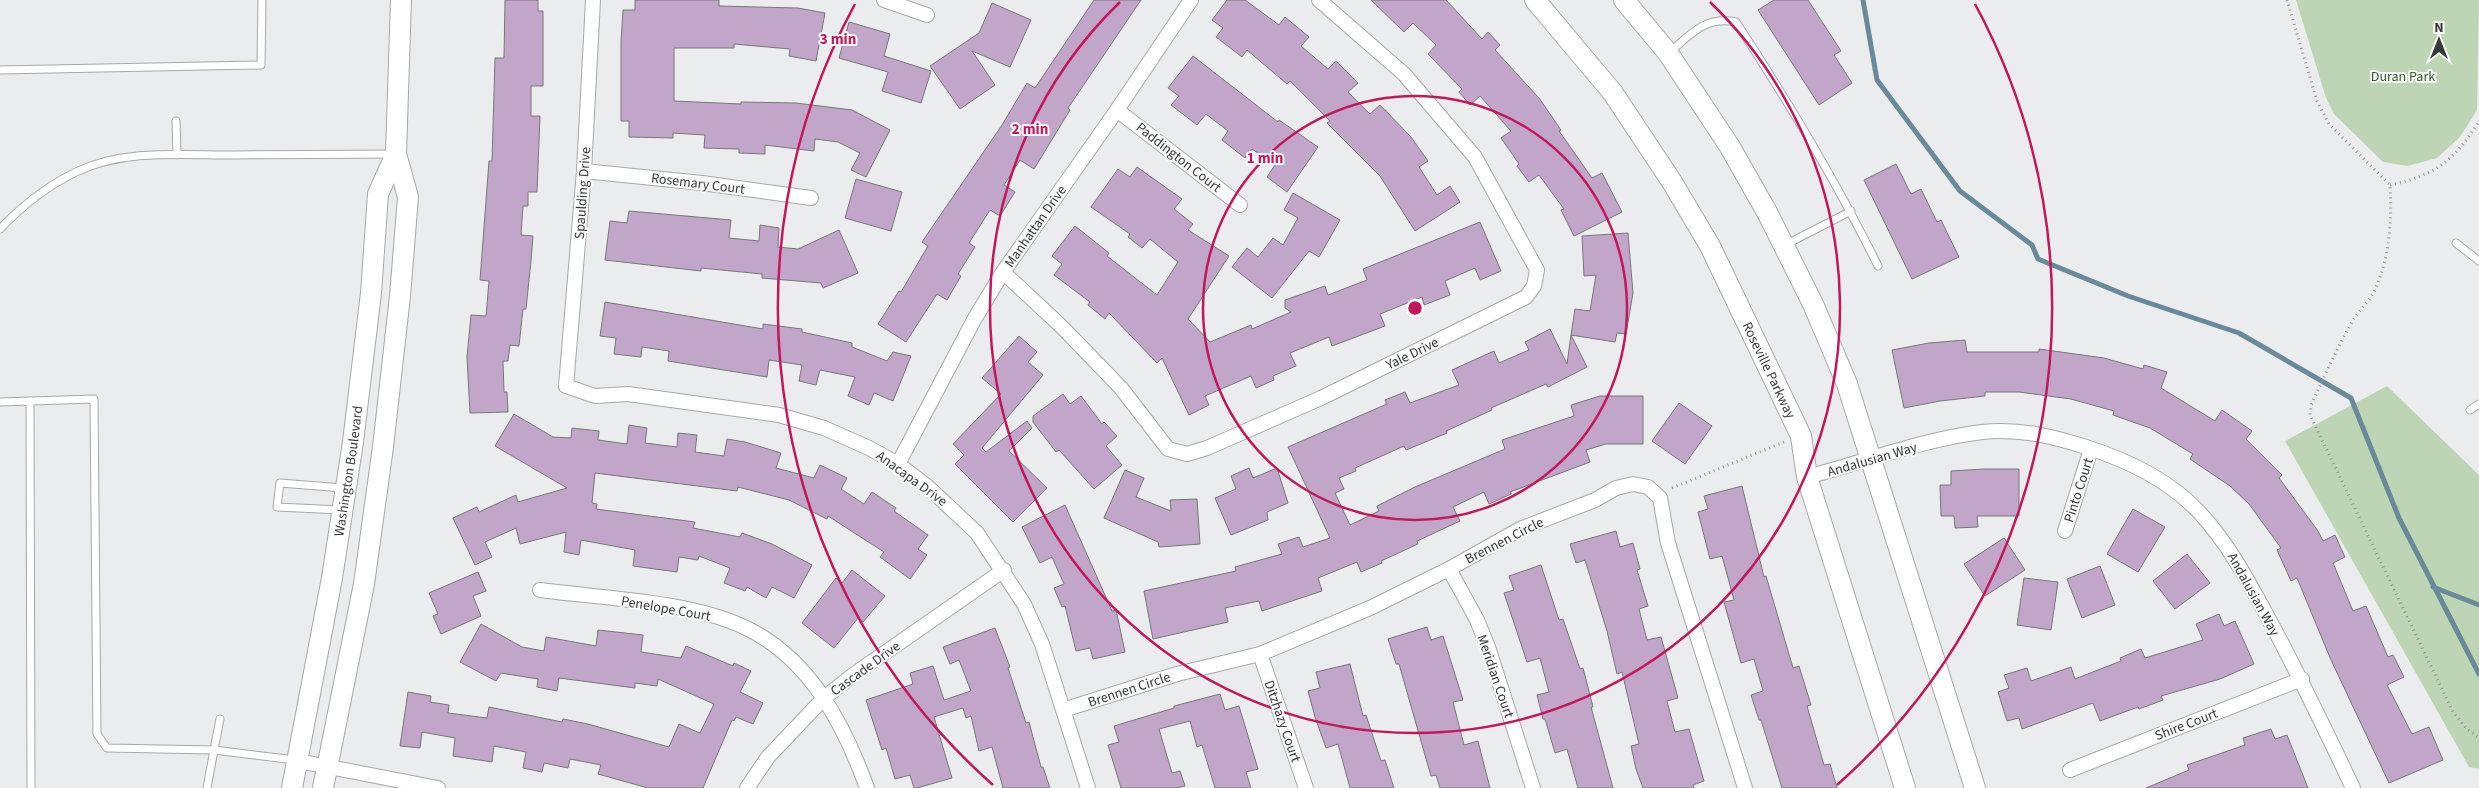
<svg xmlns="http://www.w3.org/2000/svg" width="2479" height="788" viewBox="0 0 2479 788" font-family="'Source Sans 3',sans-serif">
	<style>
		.green { fill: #bdd5b5 }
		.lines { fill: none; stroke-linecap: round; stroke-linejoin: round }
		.stream { stroke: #6a8a99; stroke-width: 5 }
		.building { fill: #c1a6c9; stroke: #787779 }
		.lane-casing { stroke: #a8a8aa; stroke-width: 9 }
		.street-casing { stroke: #a8a8aa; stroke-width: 16 }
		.secondary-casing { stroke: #a8a8aa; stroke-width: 22 }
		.path { stroke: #939495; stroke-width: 3; stroke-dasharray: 1 4; stroke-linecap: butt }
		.lane { stroke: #fff; stroke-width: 7 }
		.street { stroke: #fff; stroke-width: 14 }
		.secondary { stroke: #fff; stroke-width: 20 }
		.ring { fill: none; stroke: #c2185b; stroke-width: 2.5 }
		.labels { text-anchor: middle; stroke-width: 4; stroke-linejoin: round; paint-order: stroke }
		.park-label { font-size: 14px; fill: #375b28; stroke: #f9f9fb }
		.street-label { font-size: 14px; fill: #383939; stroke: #f9f9fb }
		.centre { fill: #c2185b; stroke: #f9f9fb; stroke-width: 2.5 }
		.ring-label { font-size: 15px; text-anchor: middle; font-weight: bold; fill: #c2185b; stroke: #f9f9fb; stroke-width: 4; stroke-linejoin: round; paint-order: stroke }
	</style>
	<rect width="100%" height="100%" fill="#ebecee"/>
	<path class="green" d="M2296 0H2479L2477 110 2460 137 2437 158 2408 166 2383 162 2334 114 2326 98Z
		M2387 386 2479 475V769L2469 767 2285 441Z"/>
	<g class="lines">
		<path class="stream" d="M1863 0 1877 80 1960 191 2032 245 2038 259 2128 296 2239 333 2351 398 2399 518 2479 674
			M2433 587 2479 605"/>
	</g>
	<path class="building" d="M505 0H538V11H543V86H531V116H540L537 192H528V206H523L521 235 533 236 531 261 526 309H523L519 346 510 345 508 361H503L504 392H507L508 412 470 413 467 357 471 315 486 316 489 281 480 280 489 161H492L495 58H504Z
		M635 0H719V6L798 8 825 13 816 61 789 56 790 49 734 44V48H674V101L741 104V102L796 103 852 110 890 130 866 177 851 170 860 153 838 142 815 139 814 151 765 145V154L739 153V149L704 148 705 135 673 133V138L629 137V121H621V42L623 10H635Z
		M1094 0H1141L1068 108 1070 110 1034 169 1020 160 1004 185 1015 192 1000 216 990 210 969 243 975 247 958 274 961 276 947 300 937 294 906 342 878 324 899 291 901 292 928 246 922 242 1002 125 1027 83 1035 88Z
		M1227 0H1245L1279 25 1285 17 1309 37 1301 46 1328 69 1336 61 1358 83 1348 92 1370 114 1380 105 1411 137 1428 161 1419 167 1437 195 1450 186 1460 202 1415 231 1380 176 1327 123 1330 121 1290 81 1287 84 1247 50 1242 57 1216 37 1223 28 1212 20Z
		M1371 0H1446L1482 39 1488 32 1500 45 1495 50 1539 98 1561 130 1559 131 1592 178 1602 173 1622 212 1574 236 1561 210 1564 209 1539 175 1529 182 1517 166 1519 164 1501 138 1511 131 1480 96 1470 105 1459 92 1462 89 1428 54 1436 45 1413 23 1404 32Z
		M1774 0H1808L1841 51 1834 55 1852 83 1819 105 1758 10Z
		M992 3 1031 20 1010 67 972 51 995 85 960 109 930 66 979 33Z
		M849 22 890 34 884 56 931 71 921 103 882 91 888 72 839 58Z
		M1193 56 1278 122 1279 120 1318 147 1287 192 1267 177 1275 165 1252 149 1245 158 1222 140 1228 131 1206 114 1197 125 1171 105 1179 96 1168 88Z
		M1896 164 1911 194 1921 189 1937 222 1941 220 1959 257 1912 279 1864 180Z
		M1137 167 1182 199 1174 209 1193 224 1188 230 1229 256 1188 319 1210 342 1251 325 1252 329 1291 312 1285 308V300L1325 286 1328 295 1367 280 1363 269 1480 222 1501 271 1480 280 1475 268 1445 281 1450 295 1424 305 1422 297 1380 314 1385 326 1332 346 1329 337 1290 353 1296 366 1273 376 1274 380 1256 388 1251 376 1205 396 1209 405 1189 415 1162 358 1157 363 1109 313 1105 319 1088 305 1090 302 1054 275 1062 264 1052 256 1075 226 1109 253 1107 256 1157 295 1178 262 1150 239 1142 248 1128 237 1130 234 1091 207 1118 169 1130 177Z
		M856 179 902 192 891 231 845 218Z
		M1293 193 1340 220 1319 257 1309 251 1272 298 1232 267 1247 248 1258 257 1273 238 1283 245 1298 218 1284 210Z
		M629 211 731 220 729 238 759 241 760 225 779 228 778 247 798 249 839 230 858 273 823 288 821 283 762 278V274L701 268V271L605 260 610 221 627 223Z
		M1628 233 1633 293 1626 334 1617 333 1615 342 1571 335 1575 309 1590 311 1596 275 1584 276 1582 236Z
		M605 302 763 329V324L802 329V332L852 343V347L887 361 893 352 911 356 893 401 874 393 869 405 848 396 855 377 820 370 816 385 799 381 802 365 769 360 767 377 668 361 669 351 642 347 641 357 614 354 616 338 600 336Z
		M1550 329 1567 364 1571 335 1587 367 1548 387 1546 384 1491 408 1492 410 1446 431 1447 433 1406 450 1404 446 1355 468 1356 471 1339 478 1344 489 1335 493 1350 525 1379 511 1377 506 1415 487 1505 449 1502 440 1574 416 1571 405 1600 396H1643V444H1606L1586 450 1590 462 1510 492 1511 494 1489 504 1484 492 1453 507 1460 521 1417 541 1418 544 1381 561 1382 563 1361 572 1357 562 1318 578 1322 591 1262 611 1259 601 1225 608 1228 622 1153 639 1144 591 1236 571 1235 567 1282 554 1278 544 1299 537 1303 547 1330 538 1288 447 1387 404 1385 400 1405 392 1410 403 1459 385 1452 370 1494 351 1499 363 1529 350 1525 342Z
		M1019 336 1037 352 1028 362 1043 375 982 448 986 452 1027 421 1032 428 1009 451 1047 488 1013 522 955 464 964 455 953 444 1001 394 982 378Z
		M1965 340 1967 352H2039V349L2104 358 2143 369 2144 365 2167 372 2161 388 2215 421 2222 410 2252 431 2246 439 2282 475 2279 478 2318 531 2323 541 2335 535 2345 557 2333 563 2353 611 2366 606 2388 657 2393 655 2404 677 2387 685 2412 734 2429 727 2443 760 2389 783 2331 660 2297 578 2291 581 2277 550 2281 548 2249 504 2230 486 2190 459 2193 454 2150 428 2113 415 2114 411 2071 399 2019 392H1985V396L1940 401 1904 408 1892 350 1929 343Z
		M1063 394 1070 404 1081 396 1102 424 1104 422 1117 436 1106 446 1122 465 1094 489 1059 450 1056 452 1033 422V416Z
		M1679 403 1712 426 1685 464 1652 441Z
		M514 414 553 437 571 438 572 428 599 431 598 440 627 444 629 425 647 428 645 443 677 447 678 433 697 435 695 452 724 456 727 439 745 442 781 453 776 468 814 478 820 465 847 478 841 489 864 504 872 492 896 508 894 511 928 535 918 549 927 555 910 579 880 557 884 552 828 516 827 519 789 500 738 487 737 491 595 473 592 503 597 504 596 509 695 522 693 528 740 537 742 533 772 544 812 565 794 598 772 587 766 598 747 587 745 591 724 583 730 568 699 556 698 560 679 557 677 572 633 566 635 550 581 540 579 555 564 552 566 532 520 544 516 528 485 542 492 557 475 565 453 518 477 507 479 512 516 495 518 502 567 488 495 446Z
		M1249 468 1253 478 1277 468 1288 503 1267 512 1268 520 1231 535 1215 498 1236 489 1231 476Z
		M1984 469H2019V516H1977L1978 527 1955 528 1954 516H1941L1940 485H1951V471Z
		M1125 470 1144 478 1136 497 1171 511 1170 500 1197 499 1200 544 1159 547 1158 542 1104 518Z
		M1742 486 1764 577 1766 576 1793 668 1799 666 1811 705 1807 706 1824 765 1830 764 1837 788H1782L1761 720H1759L1751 695 1763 691 1754 659 1741 663 1724 602 1734 600 1722 556 1710 559 1698 512 1708 509 1704 496Z
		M1065 505 1112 611 1116 610 1125 652 1093 659 1090 648 1076 651 1065 606 1062 607 1054 588 1064 584 1052 557 1040 563 1022 527Z
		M2133 509 2165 527 2138 572 2107 554Z
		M1616 531 1620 547 1633 543 1640 569 1637 570 1648 606 1639 609 1647 640 1661 637 1678 698 1667 701 1675 732 1689 729 1704 781 1693 785 1694 788H1643L1636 769 1631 746 1639 744 1622 672 1617 674 1607 631 1585 560 1576 563 1570 544Z
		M2004 538 2025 570 1985 596 1964 564Z
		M2187 554 2210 583 2175 609 2153 581Z
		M1541 565 1559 620 1563 619 1580 669 1583 668 1593 707H1591L1613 788H1578L1567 749 1555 753 1545 719H1543L1537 695 1549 692 1540 658 1527 662 1504 593 1514 590 1509 576Z
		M2100 566 2115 605 2082 618 2067 579Z
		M852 570 885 596 863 622 858 618 834 648 802 623 836 578 842 583Z
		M478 572 486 591 473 596 481 616 441 634 433 616 438 614 429 593Z
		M2024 578 2058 582 2051 630 2017 625Z
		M2219 614 2224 626 2235 621 2254 664 2220 679 2161 696 2163 700 2139 709 2138 707 2100 721 2093 703 2022 729 2019 718 2007 721 1998 692 2009 688 2004 675 2027 668 2031 681 2071 667 2075 679 2121 661 2120 658 2141 649 2145 658 2203 640 2196 624Z
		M481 624 522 647 544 651 546 637 596 646 598 630 643 635 641 652 681 658 686 646 733 666 734 663 751 671 740 692 763 703 753 724 736 717 734 721 732 720 703 788H648L598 774 601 765 570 759 568 768 544 763 542 772 523 768 526 752 494 746 492 762 453 756 455 738 422 732 420 748 400 746 408 692 431 696 430 702 449 705 448 713 487 718 489 707 562 722 563 719 588 724 669 747 679 724 700 733 714 704 658 679 657 686 635 683V688L559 678 557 691 537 687 538 679 501 673 496 681 460 662Z
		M1427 627 1431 640 1443 636 1463 700 1453 702 1464 745 1478 741 1490 788H1440L1436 775 1431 776 1399 664H1396L1388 639Z
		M995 628 1010 667 1008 668 1026 723 1029 722 1041 767H1043L1050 788H1003L992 747 979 751 971 716 966 718 963 708 934 717 952 778 917 788H914L910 775 895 779 886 748 882 750 866 700 913 684 910 673 933 666 944 700 971 691 959 660 950 664 943 647Z
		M1350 664 1363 716 1366 715 1381 761 1385 760 1394 788H1350L1338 744 1326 748 1315 717 1308 691 1320 688 1316 672Z
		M1220 694 1225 710 1239 706 1258 769 1246 772 1251 788H1215L1202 745 1197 747 1190 721 1159 729 1172 773 1180 771 1185 786 1176 788H1121L1108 745 1119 742 1114 726 1174 708V706Z
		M2271 729 2275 739 2287 735 2308 788H2146L2189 770 2187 765 2245 745 2243 738Z"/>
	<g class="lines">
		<defs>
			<path id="lane" d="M1670 52C1691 34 1705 16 1736 22 1788 101 1836 181 1878 266
				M0 70 261 65 262 0
				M176 121 177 155
				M0 229C21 207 47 186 76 172 124 149 181 155 233 155 286 155 340 154 393 154
				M2456 243 2479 261
				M1785 245 1851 211
				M30 401 31 788
				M0 402 94 399 97 734 107 748 214 750 220 719
				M2470 410 2479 404
				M341 510 277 507 280 483 343 488
				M207 788 214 750 295 760"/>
			<path id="street" d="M593 0 584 171 566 386 595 396 628 394 779 415 824 428 869 448 898 464 927 486 977 533 1024 604 1042 644 1088 788
				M884 0 927 15
				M1117 110 1240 205
				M584 171 702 183 811 198
				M1003 272 1062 327 1121 388 1168 449 1187 454 1207 448 1321 398 1526 297 1534 286 1537 270 1475 157 1404 74 1319 0
				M898 464 975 318 1003 272 1117 110 1191 0
				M1807 477C1864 462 1924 439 1982 432 2018 428 2052 436 2086 447 2127 460 2169 480 2199 512 2227 542 2246 577 2265 612 2297 670 2325 729 2353 788
				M2065 531 2091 449
				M1449 569 1477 620 1488 647 1533 788
				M540 590C600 598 690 601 744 627 809 657 844 724 867 788
				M1260 654 1306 788
				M1063 710 1177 674 1260 654 1370 608 1449 569 1520 529 1595 500 1616 488 1633 484 1648 487 1660 498 1668 543 1745 788
				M298 761 438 788
				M2070 770 2302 679
				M747 788 768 757 824 698 853 675 1004 570"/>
			<g id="secondary">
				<path id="s1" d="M1535 0 1613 93 1672 182 1710 246 1801 436 1807 477 1905 788"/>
				<path d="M1624 0 1668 53 1730 147 1768 214 1813 304 1847 384 1975 788"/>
				<path id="s2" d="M292 788 332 578 353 442 371 293 378 194 396 154"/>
				<path d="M323 788 364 584 383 447 400 296 408 197 396 154 401 0"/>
			</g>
		</defs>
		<use href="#lane" class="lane-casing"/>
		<use href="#street" class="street-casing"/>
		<use href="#secondary" class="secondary-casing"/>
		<path class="path" d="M2287 0 2317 101 2329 124 2390 185C2392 219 2390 256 2376 287 2371 301 2359 309 2352 322 2337 348 2324 377 2311 405L2310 415 2453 712 2466 728 2479 738
			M2390 185C2435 176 2456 159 2479 121
			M1672 488 1784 442"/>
		<use href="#lane" class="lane"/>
		<use href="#street" class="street"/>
		<use href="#secondary" class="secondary"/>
	</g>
	<g class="ring">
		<circle cx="1415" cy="308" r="212"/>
		<path d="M1710 2A425 425 0 1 1 1120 2"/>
		<path d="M993 785A637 637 0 0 1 855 4M1975 4A637 637 0 0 1 1837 785"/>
	</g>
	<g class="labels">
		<g class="park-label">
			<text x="2403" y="81">Duran Park</text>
		</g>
		<g class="street-label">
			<text transform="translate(1179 157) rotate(38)" y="5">Paddington Court</text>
			<text transform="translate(698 183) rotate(7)" y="5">Rosemary Court</text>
			<text transform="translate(582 193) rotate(-86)" y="5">Spaulding Drive</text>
			<text transform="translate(1035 226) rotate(-55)" y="5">Manhattan Drive</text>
			<text transform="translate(1412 353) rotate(-26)" y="5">Yale Drive</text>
			<text dy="5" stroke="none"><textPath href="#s1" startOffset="440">Roseville Parkway</textPath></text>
			<text transform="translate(1872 459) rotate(-16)" y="5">Andalusian Way</text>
			<text dy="5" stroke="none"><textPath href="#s2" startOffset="322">Washington Boulevard</textPath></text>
			<text transform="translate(912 478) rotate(36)" y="5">Anacapa Drive</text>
			<text transform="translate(2078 490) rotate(-72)" y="5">Pinto Court</text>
			<text transform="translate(1504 540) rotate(-27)" y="5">Brennen Circle</text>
			<text transform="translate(2254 594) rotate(61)" y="5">Andalusian Way</text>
			<text transform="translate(666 608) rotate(10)" y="5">Penelope Court</text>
			<text transform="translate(865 668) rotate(-36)" y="5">Cascade Drive</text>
			<text transform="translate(1496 676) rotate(71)" y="5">Meridian Court</text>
			<text transform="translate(1129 689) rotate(-18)" y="5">Brennen Circle</text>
			<text transform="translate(1283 721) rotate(71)" y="5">Ditzhazy Court</text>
			<text transform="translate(2186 724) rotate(-21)" y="5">Shire Court</text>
		</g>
	</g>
	<circle cx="1415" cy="308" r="8" class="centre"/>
	<g class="ring-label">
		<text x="838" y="44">3 min</text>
		<text x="1030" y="134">2 min</text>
		<text x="1265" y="163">1 min</text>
	</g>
	<g transform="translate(2439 40)" stroke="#f9f9fb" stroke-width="4" paint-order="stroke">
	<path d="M0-4L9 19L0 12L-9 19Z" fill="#383939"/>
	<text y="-8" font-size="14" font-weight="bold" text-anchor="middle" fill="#383939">N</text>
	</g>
</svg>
